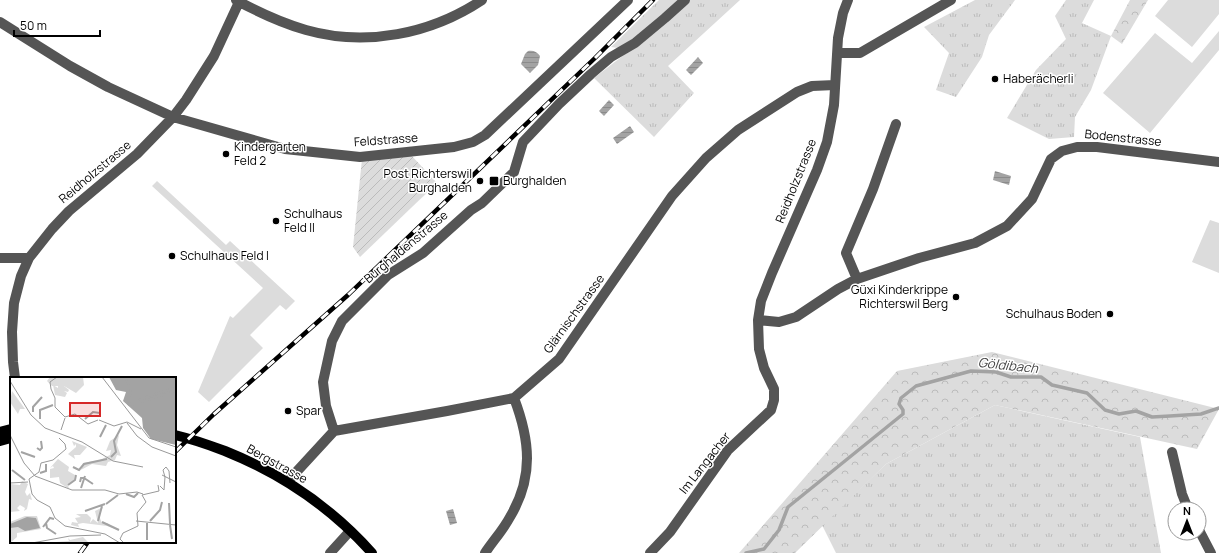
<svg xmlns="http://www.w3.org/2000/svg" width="1219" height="553" viewBox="0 0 1219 553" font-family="Manrope,sans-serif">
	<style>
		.grass { fill: url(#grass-tufts) }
		.forest { fill: url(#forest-crowns) }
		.park { fill: #dcdcdc }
		.garden { fill: url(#garden-furrows) }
		.water { fill: url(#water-rules) }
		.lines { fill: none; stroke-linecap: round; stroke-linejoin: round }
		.stream { stroke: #a3a3a3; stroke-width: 3.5 }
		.minor { stroke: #555; stroke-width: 10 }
		.major { stroke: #000; stroke-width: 10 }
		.rail-casing { stroke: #000; stroke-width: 4.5 }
		.rail { stroke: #fff; stroke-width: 3; stroke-dasharray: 9; stroke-linecap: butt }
		.poi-dot { fill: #000; stroke: #fff; stroke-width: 1.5 }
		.labels { text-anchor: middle; stroke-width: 3; stroke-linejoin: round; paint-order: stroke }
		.poi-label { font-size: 12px; fill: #000; stroke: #fff; text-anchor: start }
		.street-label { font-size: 12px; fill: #000; stroke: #fff }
		.water-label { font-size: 13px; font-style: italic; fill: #444; stroke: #fff }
		.inset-river { fill: none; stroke: #a3a3a3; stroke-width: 2 }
		.inset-road { fill: none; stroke: #999; stroke-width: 1 }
		.view { fill: #d62828; fill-opacity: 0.15; stroke: #d62828; stroke-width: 2 }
		.inset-edge { fill: none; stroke: #000; stroke-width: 2 }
	</style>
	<defs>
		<pattern id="grass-tufts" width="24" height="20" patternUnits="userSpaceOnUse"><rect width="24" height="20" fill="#dcdcdc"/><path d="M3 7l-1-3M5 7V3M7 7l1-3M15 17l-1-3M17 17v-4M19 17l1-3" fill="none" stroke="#bbb"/></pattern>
		<pattern id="forest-crowns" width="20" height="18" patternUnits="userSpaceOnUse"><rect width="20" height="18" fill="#dcdcdc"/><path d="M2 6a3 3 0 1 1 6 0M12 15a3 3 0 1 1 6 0" fill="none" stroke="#bbb"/></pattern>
		<pattern id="garden-furrows" width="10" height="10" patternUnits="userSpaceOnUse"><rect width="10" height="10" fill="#dcdcdc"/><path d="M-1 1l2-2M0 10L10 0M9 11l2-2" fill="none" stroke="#bbb"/></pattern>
		<pattern id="water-rules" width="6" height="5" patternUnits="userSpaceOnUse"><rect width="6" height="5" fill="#a3a3a3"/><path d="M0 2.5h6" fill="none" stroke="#8b8b8b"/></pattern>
	</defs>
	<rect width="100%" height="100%" fill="#fff"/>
	<path class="grass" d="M659 0H681L637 36 618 48 611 47Z
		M689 0H740L668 66 694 93 654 137 594 78 668 21Z
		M975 0H1015L989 35 982 57 956 97 936 90 949 53 924 27Z
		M1066 0H1094L1082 23 1111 36 1091 90 1075 117 1074 137 1049 139 1007 118 1036 70 1066 39 1055 16Z
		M995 405 1140 437 1161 553H836L822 525 886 464Z"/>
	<path class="forest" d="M1130 0H1148L1122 44 1111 36Z
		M992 352 1219 409 1197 449 995 405 886 464 795 553H739L897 371Z"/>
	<path class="park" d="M1168 0H1219V14L1192 47 1155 16Z
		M1219 31V50L1150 133 1103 93 1155 33 1192 63Z
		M157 181 226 245 230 241 295 301 286 310 280 305 250 335 263 348 209 402 198 392 230 316 233 318 263 288 152 186Z
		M1210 220 1219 223V273L1192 262Z"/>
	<path class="garden" d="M411 155 437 183 360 257 353 247 362 159Z"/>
	<path class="water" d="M528 51C534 50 537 52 540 56L538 65 530 73 521 64 525 54Z
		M698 57 703 63 691 75 686 70Z
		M609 100 614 105 604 116 599 111Z
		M630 126 634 132 617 144 613 138Z
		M995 171 1011 176 1009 185 993 180Z
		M453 509 457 523 450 525 446 511Z"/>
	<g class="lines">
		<path class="stream" d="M746 553 764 549 779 530 788 507 903 414V410L899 404 901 398 916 386 971 371 996 372 1011 377H1041L1052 385 1087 393 1105 410 1119 414 1136 411 1152 417 1170 416 1201 414 1219 408"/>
		<path class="minor" d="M236 0C258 12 282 23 306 30 366 47 431 34 482 0
			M0 22 70 66 108 87 173 117 285 149 360 157 454 147 473 142 485 135 628 0
			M837 53H860L951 0
			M0 258H29
			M857 279 846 253 873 189 896 124
			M758 320 779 322 796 317 838 289 857 279 919 258 975 243 1007 226 1032 199 1051 159 1062 151 1077 147H1097L1219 162
			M15 378 13 362 12 332 14 303 21 276 29 258 52 229 69 211 137 154 173 117 186 100 214 56 240 0
			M334 431 326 406 323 382 332 341 342 321 388 275 423 253 471 210 482 203 514 172 523 142 559 104 591 74 611 57 635 43 665 18 685 0
			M1172 452 1182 494 1188 509
			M288 481 334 431 447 411 514 398 559 359 672 196 706 158 738 130 797 92 812 86 835 85
			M1199 530 1211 553
			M330 553 350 531
			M485 553C493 541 503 530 510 517 534 477 530 440 514 398
			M650 553 670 532 728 450 771 410 774 400V389L764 368 759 349 758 320 761 301 772 273 817 170 827 142 834 105 838 38 843 13 848 0"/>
		<path class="major" d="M0 432 11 429
			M175 435C192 439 209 445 225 451 282 474 331 507 372 553
			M0 441 11 438"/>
		<defs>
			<path id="rail" d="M175 452 214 414 348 295 595 58 653 0
				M80 553 88 542"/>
		</defs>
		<use href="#rail" class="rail-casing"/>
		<use href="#rail" class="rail"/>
	</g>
	<g class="poi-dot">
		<circle cx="995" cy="79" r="4"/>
		<circle cx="226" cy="154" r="4"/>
		<circle cx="480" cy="181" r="4"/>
		<rect x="489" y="176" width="10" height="10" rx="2"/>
		<circle cx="276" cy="221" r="4"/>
		<circle cx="172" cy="256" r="4"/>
		<circle cx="956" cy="297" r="4"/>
		<circle cx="1110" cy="314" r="4"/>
		<circle cx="288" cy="411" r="4"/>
	</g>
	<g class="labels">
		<g class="poi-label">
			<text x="1003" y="83">Haberächerli</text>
			<text x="234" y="151">Kindergarten<tspan x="234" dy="14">Feld 2</tspan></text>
			<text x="472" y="178" text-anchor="end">Post Richterswil<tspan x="472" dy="14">Burghalden</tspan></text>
			<text x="503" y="185">Burghalden</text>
			<text x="284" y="218">Schulhaus<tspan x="284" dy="14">Feld II</tspan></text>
			<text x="180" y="260">Schulhaus Feld I</text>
			<text x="948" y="294" text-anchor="end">Güxi Kinderkrippe<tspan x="948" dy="14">Richterswil Berg</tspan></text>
			<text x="1102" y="318" text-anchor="end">Schulhaus Boden</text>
			<text x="296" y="415">Spar</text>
		</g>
		<g class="street-label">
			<text transform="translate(1123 138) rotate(6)" y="4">Bodenstrasse</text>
			<text transform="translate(386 140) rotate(-4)" y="4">Feldstrasse</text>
			<text transform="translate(95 172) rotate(-40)" y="4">Reidholzstrasse</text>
			<text transform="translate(796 181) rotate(-68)" y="4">Reidholzstrasse</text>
			<text transform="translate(406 247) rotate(-40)" y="4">Burghaldenstrasse</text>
			<text transform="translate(574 314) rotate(-54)" y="4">Glärnischstrasse</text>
			<text transform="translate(705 463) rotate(-52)" y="4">Im Langacher</text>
			<text transform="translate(277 464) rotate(29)" y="4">Bergstrasse</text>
		</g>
		<g class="water-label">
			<text transform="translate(1008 365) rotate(6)" y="5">Göldibach</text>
		</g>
	</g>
	<g transform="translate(10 377)">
		<rect width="166" height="166" fill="#fff"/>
		<path d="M43 8 48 11V9H54L59 13 58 15 54 14 57 16 55 20 45 18ZM62 64 77 70 70 78H64L65 82 58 77 66 70V67L64 69ZM48 82 59 90 58 94 65 98 64 104 58 108 59 112 50 106 49 100 40 101V92L44 91 43 89 40 91ZM12 104 18 107 15 115 17 119 20 116 22 123 19 122 17 132 14 134 15 131 10 128 7 131 10 134 0 135V107L10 108Z" fill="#dcdcdc"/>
		<path d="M40 0H73L74 8 66 16 54 9H42L37 4ZM2 14 15 32H10L8 37 0 25ZM109 58 107 68 111 79 107 78 105 83 98 85 96 89 82 87 69 94 63 90 71 93 73 86 90 83 100 78 101 73 96 74 100 64ZM73 160 79 166H46V165L59 164 58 161 60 163Z" fill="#dcdcdc"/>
		<path d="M93 130 89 139 92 146H97L108 153 97 149 73 146 68 147 69 150 61 148 62 145 68 146 65 141 71 140 66 137H77L81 141 80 146 83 142 88 146 85 134Z" fill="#dcdcdc"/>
		<path d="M15 139H27L31 152 7 156V160L0 166V145Z" fill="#dcdcdc"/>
		<path d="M99 0H166V68L141 62 133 51 132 41 113 24 116 15 106 13ZM17 140 26 141 30 151 15 154 8 150 0 151V147Z" fill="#a3a3a3"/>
		<path class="inset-river" d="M115 0 121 13 118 28M118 28 138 19 166 11M121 28 166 14M23 35V30L32 20M30 42V33L43 28M75 42 83 35 90 36M90 60 96 48M27 71 30 73 32 71 31 64M11 75 25 80M101 80 106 75 104 64 112 49M63 90 69 93 74 87 97 82M2 93 15 103M30 96 36 94V87M70 105 71 101H74L83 107M58 108 65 103 66 98M71 111 75 99M116 117 124 120 128 116M159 126 160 147M96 127 108 118M75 134 95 127M88 144 92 129M140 144 150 133 152 125M92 145 109 153M36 146 37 151 46 157M160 148 162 162M33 150 40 141 44 142M137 163V146"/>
		<path class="inset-road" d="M47 0 40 5 41 12 45 21V30L55 40M92 0 139 61 166 70M0 4 21 38 35 51 72 65 103 84 133 90M55 40 65 37 78 47 88 43M89 43 104 49 117 45M117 45 131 52M117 46 127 59 142 70 166 79M51 53 55 41M0 58 14 86 25 99M49 61 55 67 56 72 43 83 31 86 29 95 19 102 22 117 27 123 40 130 45 141 55 149 95 157 110 166M156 90 159 94 160 106M152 98 166 105M25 99 62 113H95L109 117 127 115 133 117M0 106 18 105M150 109 154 113 155 100 153 93 156 90M126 144 166 148M22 166 60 159 91 158M114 166 110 162 113 156 128 149 127 136 136 125 132 118 149 114 148 108"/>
		<path class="view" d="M60 26H90V39H60Z"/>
		<rect width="166" height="166" class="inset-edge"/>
	</g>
	<g transform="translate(1187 521)"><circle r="19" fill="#ffffff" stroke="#999999"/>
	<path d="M0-3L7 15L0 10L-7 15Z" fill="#000000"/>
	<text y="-6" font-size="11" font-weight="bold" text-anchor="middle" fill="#000000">N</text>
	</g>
	<path d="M14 30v6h86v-6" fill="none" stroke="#000000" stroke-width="2"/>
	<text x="20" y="30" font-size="12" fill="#000000" stroke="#ffffff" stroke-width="3" paint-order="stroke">50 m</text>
</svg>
